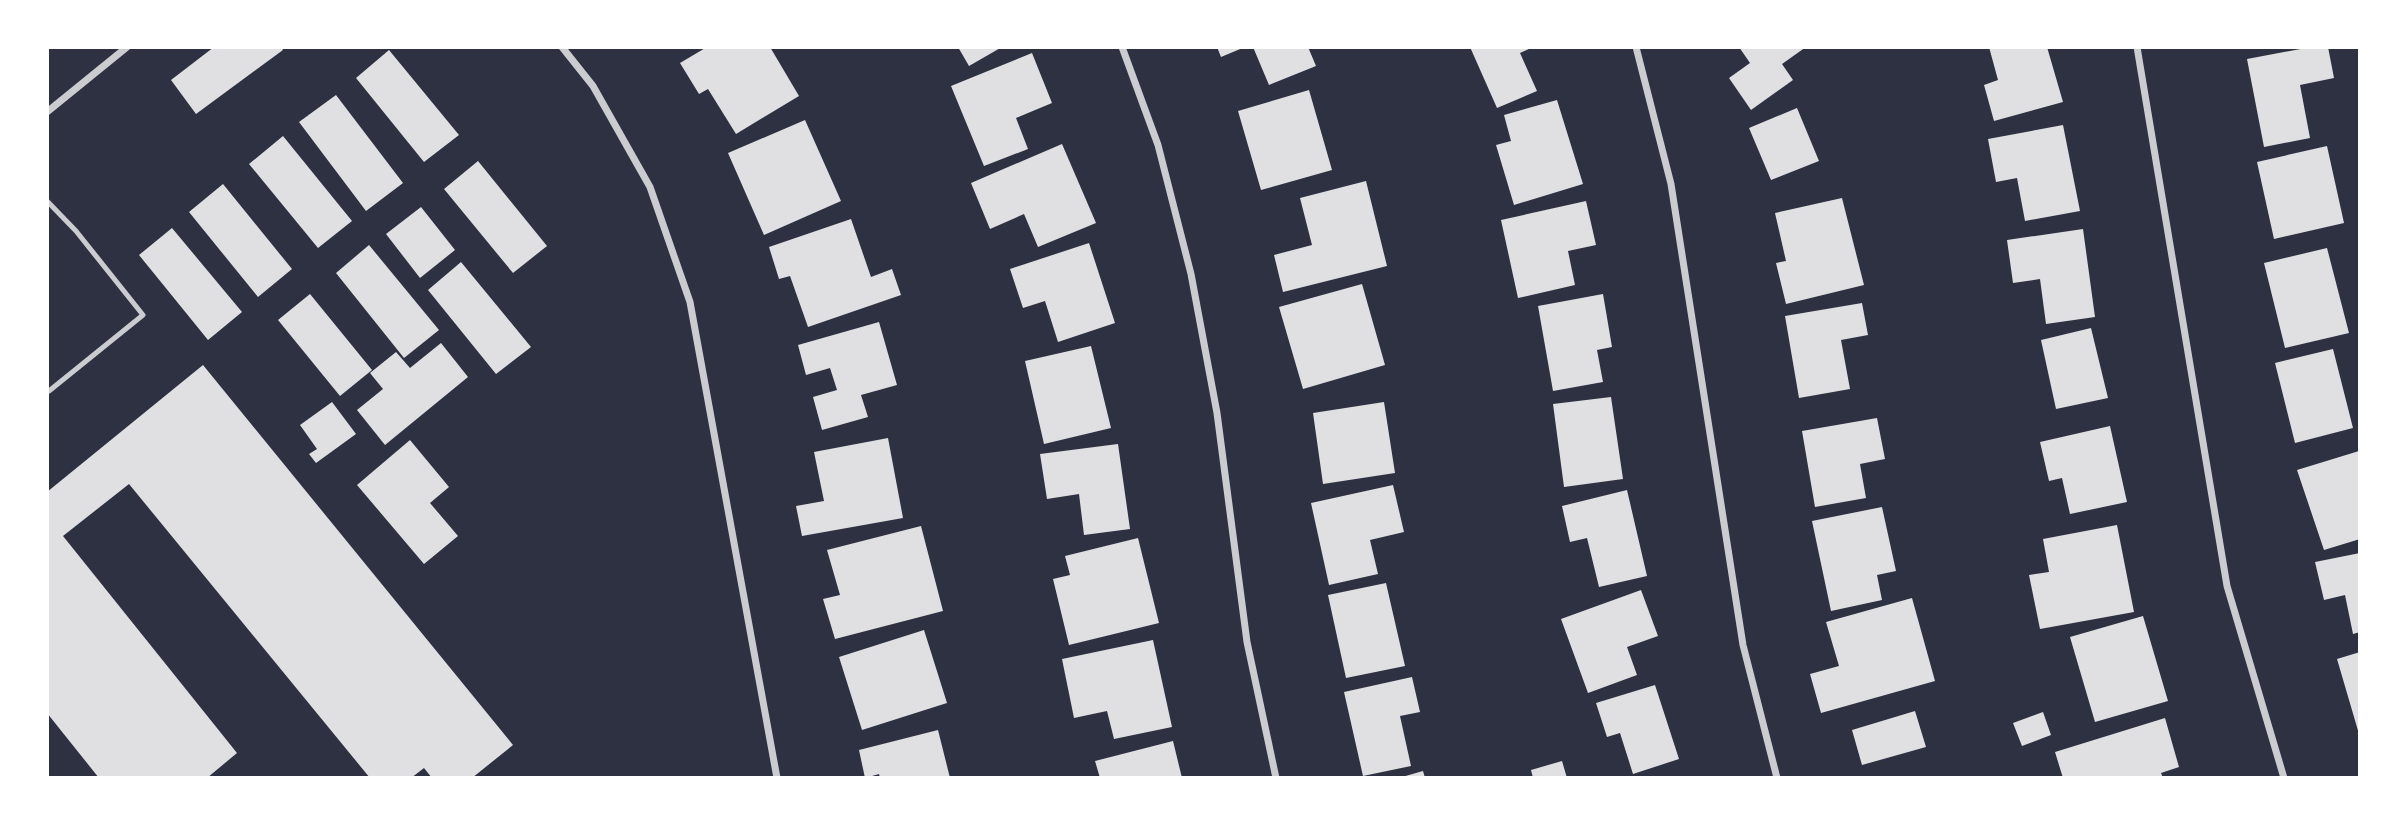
<svg xmlns="http://www.w3.org/2000/svg" width="2407" height="825" viewBox="0 0 2407 825" font-family="Inter,sans-serif">
	<style>
		.building { fill: #e0e0e3 }
		.lines { fill: none; stroke-linecap: round; stroke-linejoin: round }
		.service { stroke: #caccd0; stroke-width: 5 }
		.minor { stroke: #caccd0; stroke-width: 7 }
	</style>
	<rect width="100%" height="100%" fill="#2d3142"/>
	<path class="building" d="M214 47H281L283 50 196 114 171 80Z
		M707 47H770L799 96 736 134 708 89 699 94 680 63Z
		M958 47H1002L969 66Z
		M1217 47H1245L1221 57Z
		M1253 47H1308L1316 66 1269 85Z
		M1470 47H1533L1520 53 1537 91 1497 108Z
		M1739 47H1806L1782 64 1793 80 1751 110 1729 78 1750 63Z
		M1989 47H2047L2063 102 1994 121 1984 85 1998 80Z
		M2311 47H2328L2334 78 2300 85 2310 138 2264 147 2247 59Z
		M389 50 459 135 424 162 356 78Z
		M1032 53 1052 103 1016 118 1028 149 984 166 951 86Z
		M1309 90 1332 170 1261 190 1238 111Z
		M336 95 403 183 366 211 299 122Z
		M1557 100 1583 184 1514 205 1496 145 1511 141 1504 115Z
		M1797 108 1819 161 1771 180 1749 128Z
		M805 120 841 201 764 235 728 153Z
		M2063 125 2080 211 2025 221 2017 178 1996 182 1988 139Z
		M283 136 352 221 318 248 249 164Z
		M1062 144 1096 223 1038 247 1024 214 990 229 971 183Z
		M2327 146 2344 223 2274 239 2257 162Z
		M478 161 547 246 513 273 444 189Z
		M1366 181 1387 266 1283 292 1274 255 1312 245 1300 198Z
		M223 184 292 269 258 297 189 212Z
		M1842 198 1864 285 1786 304 1776 263 1786 261 1775 213Z
		M1586 201 1596 245 1568 251 1575 285 1518 298 1501 220Z
		M421 207 455 250 420 278 386 234Z
		M851 219 871 277 892 269 901 295 808 327 790 276 779 279 769 247Z
		M172 228 242 312 208 340 139 255Z
		M2083 229 2095 317 2046 324 2040 279 2013 283 2007 240Z
		M1089 243 1115 323 1058 342 1045 301 1023 308 1010 269Z
		M369 245 439 330 404 358 336 273Z
		M2327 248 2349 333 2285 348 2264 263Z
		M461 262 531 347 496 374 428 290Z
		M1362 284 1385 365 1303 389 1279 307Z
		M310 294 372 370 340 396 278 320Z
		M1603 294 1612 347 1597 350 1603 382 1553 391 1538 306Z
		M1862 303 1868 335 1841 340 1850 389 1799 398 1785 316Z
		M879 322 897 385 861 395 868 417 822 430 813 397 837 390 830 368 806 375 798 345Z
		M2091 328 2108 398 2056 409 2041 340Z
		M441 343 468 377 385 445 357 410 383 389 370 373 396 352 410 368Z
		M1091 346 1111 428 1044 444 1025 361Z
		M2333 349 2353 428 2295 443 2275 363Z
		M203 365 513 745 472 778H432L424 768 411 778H370L129 484 63 536 237 753 207 778H99L47 713V492Z
		M1611 397 1623 479 1564 487 1553 404Z
		M332 402 356 434 316 463 309 454 317 449 300 425Z
		M1384 402 1395 473 1323 484 1313 413Z
		M1877 418 1885 459 1860 464 1866 498 1815 507 1802 431Z
		M2110 426 2127 502 2070 514 2062 478 2049 481 2040 442Z
		M888 438 903 518 802 536 796 506 824 501 814 452Z
		M410 440 449 487 430 503 458 536 424 564 357 485Z
		M1118 444 1130 529 1084 535 1079 494 1047 499 1040 454Z
		M2359 451 2360 539 2324 550 2297 470Z
		M1393 485 1404 532 1370 540 1378 574 1329 585 1311 503Z
		M1627 490 1647 576 1599 587 1587 538 1570 542 1562 506Z
		M1882 507 1896 571 1877 575 1882 600 1831 611 1812 521Z
		M2117 525 2134 612 2040 629 2029 575 2049 572 2043 539Z
		M921 526 943 611 835 639 823 599 840 595 827 550Z
		M1138 538 1159 623 1069 645 1053 579 1070 575 1065 556Z
		M2360 553V632L2353 634 2345 595 2324 600 2315 562Z
		M1386 583 1405 666 1346 678 1328 595Z
		M1641 590 1658 636 1627 647 1637 675 1588 693 1561 619Z
		M1912 598 1935 681 1821 713 1810 674 1839 666 1826 622Z
		M2143 616 2168 701 2095 722 2070 637Z
		M924 630 947 703 862 730 839 657Z
		M1153 640 1172 727 1114 739 1107 711 1074 718 1062 659Z
		M2360 652V734H2359L2337 659Z
		M1412 677 1420 712 1400 716 1411 766 1363 776 1344 692Z
		M1655 685 1679 759 1633 774 1620 733 1607 737 1596 703Z
		M1915 711 1926 747 1862 765 1852 730Z
		M2043 712 2051 735 2022 746 2013 723Z
		M2165 718 2179 767 2161 773 2163 778H2063L2055 752Z
		M938 730 950 778H880L879 774 865 778 859 750Z
		M1173 741 1182 778H1100L1095 761Z
		M1562 761 1567 778H1533L1531 770Z
		M1423 771 1425 778H1402V777Z"/>
	<g class="lines">
		<path class="service" d="M47 201 76 231 143 315 49 391"/>
		<path class="minor" d="M562 47 593 86 650 187 690 302 777 778
			M1122 47 1158 145 1191 274 1217 413 1247 642 1276 778
			M1636 47 1671 184 1743 645 1777 778
			M2137 47 2227 586 2284 778
			M47 112 127 47"/>
	</g>
	<rect width="2407" height="825" fill="none" stroke="#ffffff" stroke-width="98"/>
</svg>
